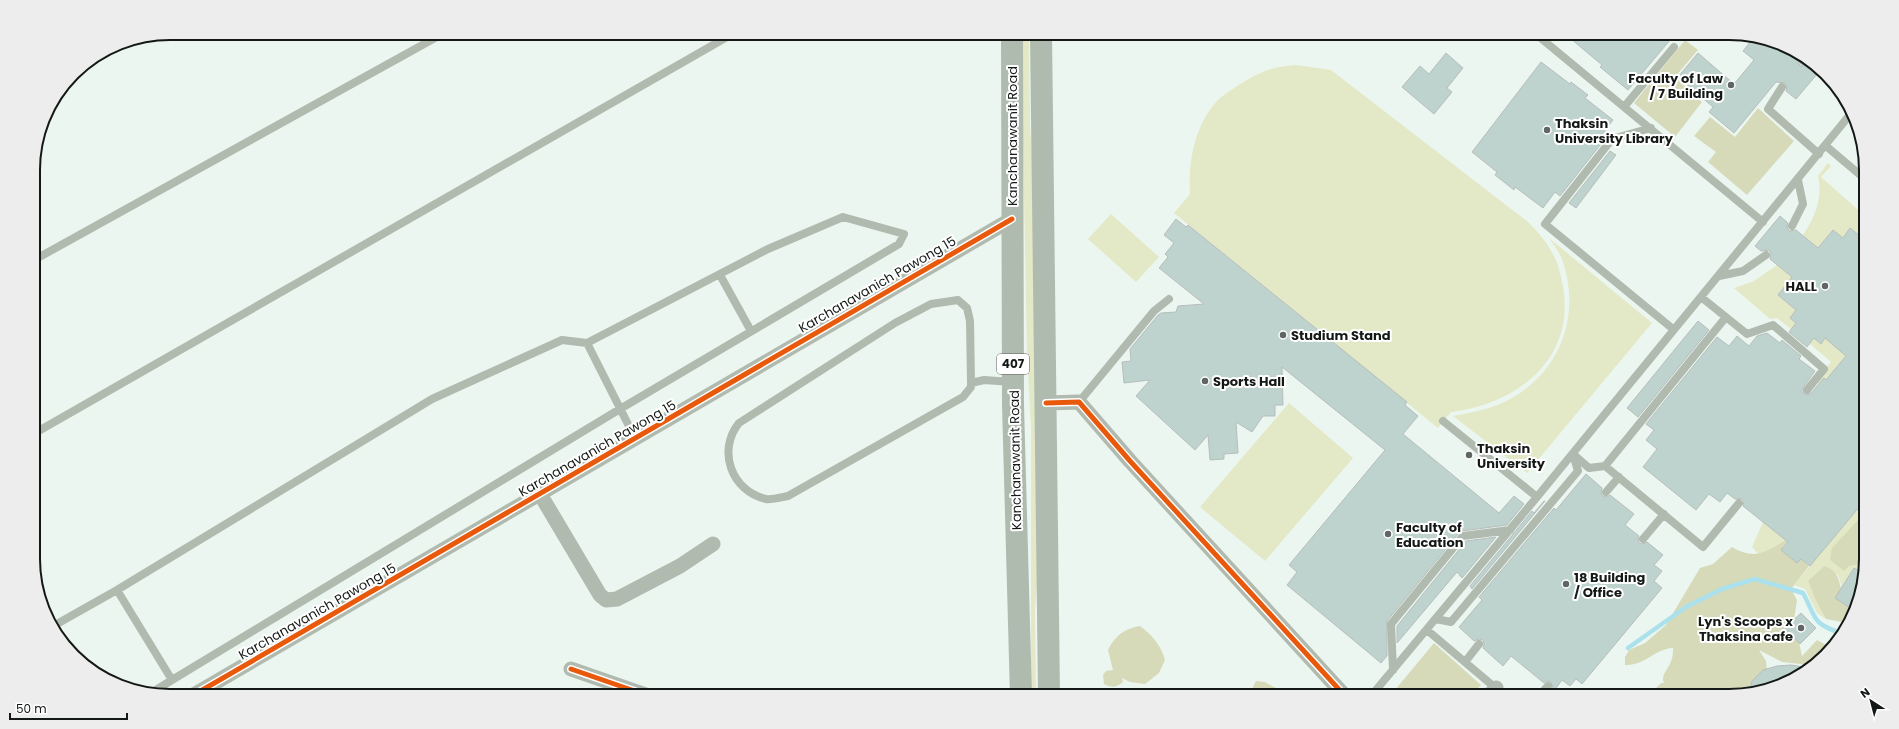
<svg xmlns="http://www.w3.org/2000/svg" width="1899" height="729" viewBox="0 0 1899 729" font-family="Poppins,sans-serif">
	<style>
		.green { fill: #e3e8c6 }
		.forest { fill: #d6dab8 }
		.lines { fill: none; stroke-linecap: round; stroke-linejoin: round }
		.stream { stroke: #aae1ec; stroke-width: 4.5 }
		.building { fill: #bed2ce; stroke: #b7bebc }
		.lane { stroke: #b0baaf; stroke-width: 8 }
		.street { stroke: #b0baaf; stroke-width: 15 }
		.primary { stroke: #b0bbb0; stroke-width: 22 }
		.cycleway-casing { stroke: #fff; stroke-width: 8 }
		.cycleway { stroke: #e8590c; stroke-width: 5 }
		.poi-dot { fill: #606663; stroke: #fff; stroke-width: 1.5 }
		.labels { text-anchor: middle; stroke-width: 4; stroke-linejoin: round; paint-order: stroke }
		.shield { fill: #fff; stroke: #5a5e5c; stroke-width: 1 }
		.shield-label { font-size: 12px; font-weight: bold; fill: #141916 }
		.poi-label { font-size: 13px; font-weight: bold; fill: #141916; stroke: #fff; text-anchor: start }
		.street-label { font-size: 13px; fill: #141916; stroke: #fff }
		.rim { fill: none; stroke: #141916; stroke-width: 2 }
	</style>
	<rect width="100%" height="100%" fill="#ecf6f1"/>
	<path class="green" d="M1021 33H1029L1030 126 1033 167 1038 568 1035 612 1036 696H1031V430L1027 354Z
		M1296 65 1331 70 1528 222C1551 245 1560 261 1564 294 1572 363 1513 405 1451 412L1438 428 1174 213 1190 194C1188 161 1195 123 1219 99 1226 93 1234 88 1242 83 1263 70 1272 67 1296 65Z
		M1828 163 1831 166 1821 177 1865 216V235L1862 238 1850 228 1843 238 1833 230 1818 248 1803 235C1815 217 1823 198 1818 176Z
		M1111 214 1159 257 1136 282 1088 239Z
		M1549 238 1652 323 1527 473 1453 416C1469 413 1485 410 1500 404 1557 379 1582 320 1563 262 1560 253 1554 245 1549 238Z
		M1777 265 1792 277 1778 295 1796 310 1790 318 1796 323 1791 329 1777 318 1770 319 1734 288 1754 281Z
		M1814 338 1821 343 1825 338 1843 353 1852 349 1821 386 1816 381 1831 362 1810 344Z
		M1289 403 1353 458 1265 561 1200 507Z
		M1866 499V559L1864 574 1854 568 1842 587 1838 575 1824 566 1808 581 1816 601 1826 619 1817 613 1805 589 1794 585Z
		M1763 522 1772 529 1776 524 1791 537 1759 555 1752 547Z"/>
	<path class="forest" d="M1685 40 1698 50 1675 77 1702 102 1675 137 1634 103Z
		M1758 108 1794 141 1747 195 1708 162 1716 152 1694 136 1710 117 1735 137Z
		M1858 520 1866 523 1865 563 1849 566 1844 571 1830 560 1832 548Z
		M1791 537 1781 550 1797 563 1801 559 1809 566 1791 589 1797 600 1794 620 1802 656 1817 640 1828 646 1809 665 1782 662 1759 650 1766 661 1767 672 1764 691 1738 696H1648L1661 683H1664C1660 675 1669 669 1671 661 1673 657 1673 652 1673 648 1654 649 1645 666 1625 665V657L1629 650 1645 643 1666 625 1700 568 1713 564 1732 547C1758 562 1767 550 1791 537Z
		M1824 566C1840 571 1838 581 1843 594 1844 599 1852 604 1856 608L1847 623 1826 619 1816 601 1808 581Z
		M1140 626C1152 635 1161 645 1165 660L1159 673 1145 684 1130 682 1122 678 1123 682C1115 688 1112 688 1104 684L1103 675 1106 671 1113 670 1108 650C1116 635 1124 629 1140 626Z
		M1434 643 1481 685 1471 696H1390Z
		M1256 681 1265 682 1281 691V696H1254L1252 689Z"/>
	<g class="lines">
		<path class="stream" d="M1628 648 1686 607 1722 589 1755 579 1803 593C1817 618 1810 622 1840 633L1845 629"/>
	</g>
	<path class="building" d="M1564 33H1676L1628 90 1600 67 1602 65Z
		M1754 37 1773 40 1799 58 1798 61 1800 66 1808 65 1818 73 1796 99 1786 91 1787 87 1785 83 1776 82 1734 133 1709 112 1713 107 1678 77 1698 53 1734 84 1754 60 1743 51Z
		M1446 53 1463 68 1447 88 1452 92 1434 114 1402 87 1420 66 1429 74Z
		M1541 62 1570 84 1571 82 1588 95 1585 98 1613 120 1597 141 1601 144 1560 196 1555 192 1543 208 1515 187 1514 190 1495 175 1497 172 1472 152Z
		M1610 151 1616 155 1576 208 1569 203Z
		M1780 216 1788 223 1787 227 1789 231 1796 230 1818 248 1833 230 1843 238 1850 228 1865 240 1866 499 1810 566 1801 559 1797 563 1781 550 1788 542 1743 506 1744 501 1742 499H1735L1727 493 1720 502 1709 494 1696 510 1643 467 1657 449 1646 440 1654 430 1646 424 1717 337 1729 346 1737 336 1749 346 1757 336 1767 333 1780 343 1782 340 1801 356 1799 359 1815 371 1802 389V392L1807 395 1811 393 1824 378 1826 380 1846 356 1825 338 1821 344 1814 338 1807 347 1789 332 1796 323 1790 318 1796 310 1778 295 1792 277 1770 259 1771 254 1769 250 1761 251 1755 246Z
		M1176 219 1186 227 1188 225 1407 402 1405 405 1418 416 1403 434 1499 513 1514 496 1524 504 1507 525 1462 531 1459 533 1387 621V656L1381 663 1287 585 1297 572 1289 565 1385 450 1282 367 1283 405H1275V416H1263L1252 432 1236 422 1238 453 1224 454V459L1210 460 1208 435 1195 450 1136 396 1150 380 1124 383 1122 362 1131 361 1130 349 1158 315 1161 313 1176 312 1178 306 1204 304 1159 268 1168 257 1165 254 1174 243 1164 235Z
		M1698 321 1709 330 1638 417 1627 408Z
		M1586 474 1602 488 1601 493 1603 496 1607 497 1610 495 1634 514 1625 525 1639 536 1638 538 1639 543 1642 544 1647 542 1663 555 1654 565 1662 571 1654 581 1662 588 1582 684 1576 679 1570 686 1562 680 1554 691 1551 682 1547 681 1544 683 1511 656 1503 666 1483 648 1484 644 1483 640 1479 639 1474 641 1459 627 1482 600 1479 597 1554 508 1556 510Z
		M1544 501H1545L1472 589 1470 586 1532 511 1534 513Z
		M1496 537 1462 578 1457 572 1397 643V626L1466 541Z
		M1854 568 1864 574 1860 596 1852 609 1835 598Z
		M1801 613 1816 628 1800 644 1785 628Z
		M1791 665 1804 667 1794 678 1773 689 1749 694 1752 681 1763 670 1777 666Z"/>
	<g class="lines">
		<path class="lane" d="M1537 35 1763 222
			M1803 61H1804
			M1782 87 1768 109 1819 154
			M1624 107 1674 47
			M1651 128 1612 139 1545 224 1673 329
			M1826 146 1865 179
			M1792 226 1803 204 1798 180
			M34 260 444 33
			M720 275 751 331
			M1719 276 1743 271 1766 255
			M1701 297 1747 334 1773 325 1824 369 1807 390
			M587 343 635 438
			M971 383 970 321 967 308 958 300 931 304 895 323 739 423C717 450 731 491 766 499 772 500 782 497 788 496L963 397 971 387V383L984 380 1012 382
			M1079 402 1154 311 1169 299
			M1443 421 1537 497
			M35 433 734 33
			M1573 454 1589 468 1605 466 1703 547 1739 503
			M1605 466 1726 317
			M1606 492 1619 477
			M1643 539 1664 514
			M117 590 172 680 151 693
			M1436 619 1451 622 1578 471 1573 454
			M55 625 117 590 432 399 562 340 587 343 768 249 843 217 904 234 899 244 620 409 172 680
			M1427 630 1505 696
			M1465 662 1479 644
			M1393 670 1391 624 1463 536 1510 530
			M1371 696 1537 497 1853 111
			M1539 696 1548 686"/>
		<path class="street" d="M1046 403 1079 402 1130 461 1345 696
			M540 494 600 595 606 600 617 599 680 566 713 544
			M571 669 649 696
			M192 696 1012 219
			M1489 696 1496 688"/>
		<path class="primary" d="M1012 33 1013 405 1021 696
			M1041 33 1049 696"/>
		<defs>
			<path id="cycleway" d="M1046 403 1079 402 1130 461 1345 696
				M571 669 649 696
				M192 696 1012 219"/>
		</defs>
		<use href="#cycleway" class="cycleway-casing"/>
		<use href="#cycleway" class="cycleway"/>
	</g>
	<g class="poi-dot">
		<circle cx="1731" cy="85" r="4"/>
		<circle cx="1547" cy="130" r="4"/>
		<circle cx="1825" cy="286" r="4"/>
		<circle cx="1283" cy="335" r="4"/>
		<circle cx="1205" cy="381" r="4"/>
		<circle cx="1469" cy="455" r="4"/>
		<circle cx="1388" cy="534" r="4"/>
		<circle cx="1566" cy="584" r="4"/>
		<circle cx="1801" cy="628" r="4"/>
	</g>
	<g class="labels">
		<rect class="shield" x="997" y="354" width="32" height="20" rx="3"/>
		<g class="shield-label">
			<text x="1013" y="368">407</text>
		</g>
		<g class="poi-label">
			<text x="1723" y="83" text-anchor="end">Faculty of Law<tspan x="1723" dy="15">/ 7 Building</tspan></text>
			<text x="1555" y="128">Thaksin<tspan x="1555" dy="15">University Library</tspan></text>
			<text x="1817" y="291" text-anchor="end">HALL</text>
			<text x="1291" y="340">Studium Stand</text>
			<text x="1213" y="386">Sports Hall</text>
			<text x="1477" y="453">Thaksin<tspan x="1477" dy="15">University</tspan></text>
			<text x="1396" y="532">Faculty of<tspan x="1396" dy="15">Education</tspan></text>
			<text x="1574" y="582">18 Building<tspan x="1574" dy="15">/ Office</tspan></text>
			<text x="1793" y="626" text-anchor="end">Lyn's Scoops x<tspan x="1793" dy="15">Thaksina cafe</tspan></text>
		</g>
		<g class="street-label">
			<text transform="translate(1012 136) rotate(-90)" y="5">Kanchanawanit Road</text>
			<text transform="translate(877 284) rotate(-30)" y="5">Karchanavanich Pawong 15</text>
			<text transform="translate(597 448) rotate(-30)" y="5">Karchanavanich Pawong 15</text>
			<text transform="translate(1015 460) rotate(-91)" y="5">Kanchanawanit Road</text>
			<text transform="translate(317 611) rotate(-30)" y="5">Karchanavanich Pawong 15</text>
		</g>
	</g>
	<path d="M0 0H1899V729H0ZM170 40H1729A130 130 0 0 1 1859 170V559A130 130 0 0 1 1729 689H170A130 130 0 0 1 40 559V170A130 130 0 0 1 170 40Z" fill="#ecedec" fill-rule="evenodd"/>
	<path class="rim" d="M170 40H1729A130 130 0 0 1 1859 170V559A130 130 0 0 1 1729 689H170A130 130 0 0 1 40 559V170A130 130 0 0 1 170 40Z"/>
	<g transform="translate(1871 701) rotate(324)" stroke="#ffffff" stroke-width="3" paint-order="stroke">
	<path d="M0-3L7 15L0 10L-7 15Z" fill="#141916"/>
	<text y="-6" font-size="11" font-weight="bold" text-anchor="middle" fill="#141916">N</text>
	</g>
	<path d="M10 713v6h117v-6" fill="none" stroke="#141916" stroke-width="2"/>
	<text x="16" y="713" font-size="12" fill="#141916" stroke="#ffffff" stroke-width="3" paint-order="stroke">50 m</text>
</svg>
